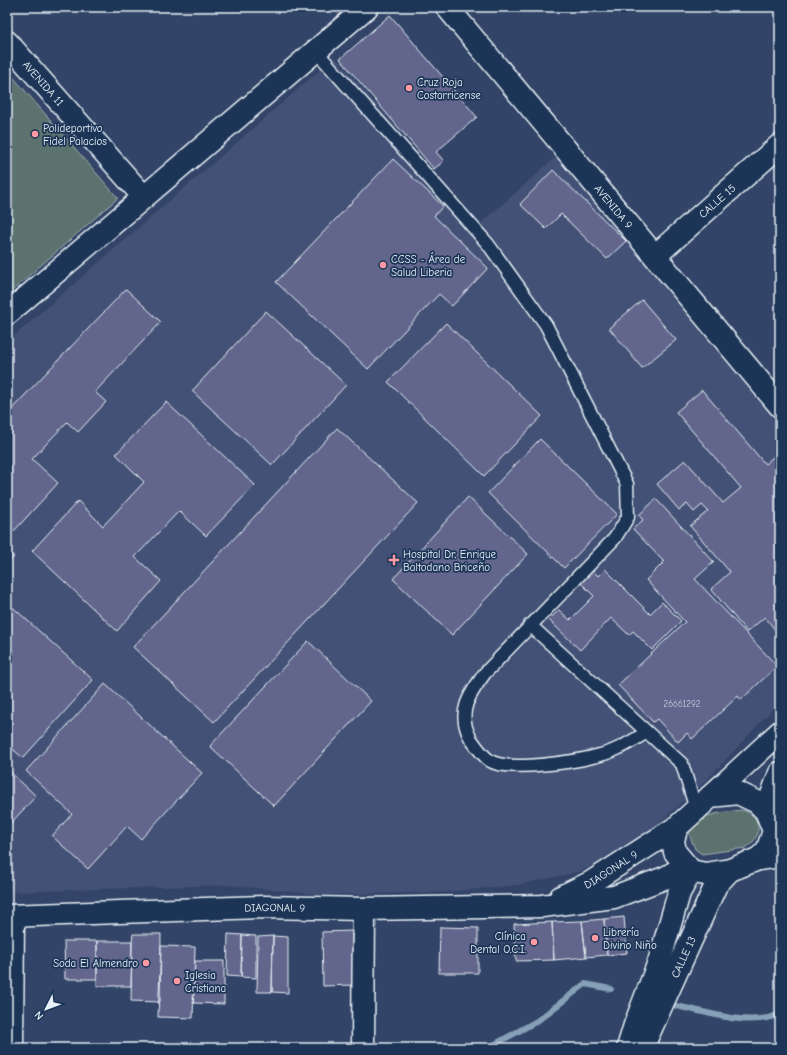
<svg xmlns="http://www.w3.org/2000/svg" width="787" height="1055" viewBox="0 0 787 1055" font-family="'Comic Neue',sans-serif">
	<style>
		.built { fill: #435175 }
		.green { fill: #5c726e; stroke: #a2b2b3 }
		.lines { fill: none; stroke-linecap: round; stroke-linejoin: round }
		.stream { stroke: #86a0b7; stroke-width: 6 }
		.building { fill: #62668c; stroke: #e8f1f8 }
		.lane-casing { stroke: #e8f1f8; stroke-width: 15 }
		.street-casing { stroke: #e8f1f8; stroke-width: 25 }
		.secondary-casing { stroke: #e8f1f8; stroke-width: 25 }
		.lane { stroke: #1d3557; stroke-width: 12 }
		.street { stroke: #1d3557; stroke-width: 22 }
		.secondary { stroke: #1d3557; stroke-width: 22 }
		.poi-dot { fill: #ff9aa2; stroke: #1d3557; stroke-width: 1.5 }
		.labels { text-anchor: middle; stroke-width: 3.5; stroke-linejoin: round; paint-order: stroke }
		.number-label { font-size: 9px; fill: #c6cedd }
		.poi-label { font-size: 11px; fill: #e8f1f8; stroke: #1d3557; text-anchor: start }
		.street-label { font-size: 11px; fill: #e8f1f8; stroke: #1d3557 }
	</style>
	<rect width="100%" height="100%" fill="#324467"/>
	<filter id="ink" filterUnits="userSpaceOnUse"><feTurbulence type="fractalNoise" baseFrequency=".025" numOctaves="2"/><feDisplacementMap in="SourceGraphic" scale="8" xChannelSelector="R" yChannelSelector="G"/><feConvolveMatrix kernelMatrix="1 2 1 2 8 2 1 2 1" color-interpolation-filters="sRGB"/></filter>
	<g filter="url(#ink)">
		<path class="built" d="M335 57 480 224 559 154 780 420V701L706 781 648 833 616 857 578 872 518 885 448 892 324 895 227 885 7 892V342Z"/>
		<path class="green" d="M7 70 118 198 7 295Z
			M741 810C762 814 764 838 745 848L702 854 695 849 689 834C696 813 722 813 741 810Z"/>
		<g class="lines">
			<path class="stream" d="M676 1006C708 1012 749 1028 780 1014
				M488 1048 537 1021 585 984 611 989"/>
		</g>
		<path class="building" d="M390 15 477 117 436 152 444 161 434 169 340 59Z
			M393 159 443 206 434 216 488 268 452 306 439 294 368 369 276 282Z
			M553 170 626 241 607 259 561 214 546 229 520 204Z
			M126 289 161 322 95 392 106 402 78 432 67 422 32 459 58 483 14 531 7 524V414Z
			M642 300 676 340 642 368 609 328Z
			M266 311 346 385 272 465 192 391Z
			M446 323 542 416 484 476 388 382Z
			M702 390 765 464 780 451V636L765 617 747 632 711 589 730 572 690 526 708 511 702 505 694 512 687 504 679 510 657 484 685 460 723 503 741 488 676 412Z
			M166 402 255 485 206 536 179 511 135 557 161 581 117 631 32 551 78 501 103 526 144 482 116 454Z
			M337 428 418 503 214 722 133 647Z
			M540 439 617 514 564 568 488 493Z
			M468 497 528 554 452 635 393 579Z
			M656 499 714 562 695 579 777 666 741 700 738 696 692 739 687 733 678 742 657 719 653 722 618 685 685 622 646 580 664 562 633 529 643 520 639 515Z
			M7 551 14 557 7 564Z
			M605 569 650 614 662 602 681 621 652 650 633 631 629 635 611 618 580 650 549 620 559 610 570 620 594 596 581 583 593 571 598 576Z
			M7 602 93 680 23 758 7 744Z
			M308 641 371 701 274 806 210 746Z
			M105 684 202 773 141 839 127 826 88 869 52 836 72 814 26 771Z
			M7 769 36 796 7 827Z
			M624 917 627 953 607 955 604 919Z
			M604 919 607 955 586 957 582 921Z
			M582 921 586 957 554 960 552 922Z
			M552 922 554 960 516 961 514 924Z
			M440 927 478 928V973H439Z
			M352 931 354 985 323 986 322 932Z
			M133 934H161L160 1002 131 1001 132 941Z
			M228 934 242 935 241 977 227 976Z
			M242 935 256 936V978L241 977Z
			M273 936 288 937V993L272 992Z
			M273 936 272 992H257L258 937Z
			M64 941H97V979H65Z
			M97 941H132L131 986H97Z
			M161 946 195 947 193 1018 158 1017Z
			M195 961H224V1004L193 1003Z"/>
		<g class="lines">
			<defs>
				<path id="lane" d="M315 50 488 244 546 325 627 484 628 517 615 538 485 673C469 695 456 713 471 739 476 746 482 755 489 760 506 773 580 761 600 755 617 751 632 741 647 732
					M530 625 682 764 696 809"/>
				<g id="street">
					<path id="s1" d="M447 7 780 406"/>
					<path id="s2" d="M7 42 143 196"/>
					<path id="s3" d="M655 256 780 145"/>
					<path d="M7 314 367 7"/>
					<path d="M758 859 780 856"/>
					<path id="s4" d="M561 897 590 883 677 827"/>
					<path id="s5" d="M7 916 264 907 364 909 542 906 614 897 667 877 685 866"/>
					<path d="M12 1048 13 916"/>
					<path d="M363 1048 364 909"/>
				</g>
				<g id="secondary">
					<path d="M711 796 780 732"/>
					<path d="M766 811 780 773"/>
					<path d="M628 1048 635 1025 659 962 679 893 691 871"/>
					<path id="s6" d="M642 1048 716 885 730 870 758 859 767 851 774 831 766 811 757 802 738 793 711 796 677 827 673 840 675 852 691 871 705 874 730 870"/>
				</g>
			</defs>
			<use href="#lane" class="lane-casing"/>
			<use href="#street" class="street-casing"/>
			<use href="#secondary" class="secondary-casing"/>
			<use href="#lane" class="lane"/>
			<use href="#street" class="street"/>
			<use href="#secondary" class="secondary"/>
		</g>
	</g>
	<g class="poi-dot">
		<circle cx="409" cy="88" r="4"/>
		<circle cx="35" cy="134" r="4"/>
		<circle cx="383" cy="265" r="4"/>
		<path d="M392 554h4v4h4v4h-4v4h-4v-4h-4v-4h4z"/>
		<circle cx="595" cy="938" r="4"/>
		<circle cx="534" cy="942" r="4"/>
		<circle cx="146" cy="963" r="4"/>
		<circle cx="177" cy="981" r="4"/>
	</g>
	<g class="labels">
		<g class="number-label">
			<text x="682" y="707">26661292</text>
		</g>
		<g class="poi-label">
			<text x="417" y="86">Cruz Roja<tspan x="417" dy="13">Costarricense</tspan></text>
			<text x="43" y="132">Polideportivo<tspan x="43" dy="13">Fidel Palacios</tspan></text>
			<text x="391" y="263">CCSS - Área de<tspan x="391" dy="13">Salud Liberia</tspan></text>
			<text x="403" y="558">Hospital Dr. Enrique<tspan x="403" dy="13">Baltodano Briceño</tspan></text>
			<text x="603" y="936">Librería<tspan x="603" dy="13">Divino Niño</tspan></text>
			<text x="526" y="940" text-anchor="end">Clínica<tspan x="526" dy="13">Dental O.C.I.</tspan></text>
			<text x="138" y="967" text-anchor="end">Soda El Almendro</text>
			<text x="185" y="979">Iglesia<tspan x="185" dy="13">Cristiana</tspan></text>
		</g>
		<g class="street-label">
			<text dy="4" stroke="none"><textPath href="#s2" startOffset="55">AVENIDA 11</textPath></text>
			<text dy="4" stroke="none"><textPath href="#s3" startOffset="83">CALLE 15</textPath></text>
			<text dy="4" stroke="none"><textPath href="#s1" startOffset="260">AVENIDA 9</textPath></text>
			<text dy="4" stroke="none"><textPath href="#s4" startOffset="57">DIAGONAL 9</textPath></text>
			<text dy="4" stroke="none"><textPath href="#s5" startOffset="268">DIAGONAL 9</textPath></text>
			<text dy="4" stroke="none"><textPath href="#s6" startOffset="100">CALLE 13</textPath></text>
		</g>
	</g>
	<rect width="787" height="1055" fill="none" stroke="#1d3557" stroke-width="24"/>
	<rect x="12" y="12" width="763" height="1031" fill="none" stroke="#e8f1f8" stroke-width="1.5" filter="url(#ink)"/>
	<g transform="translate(46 1009) rotate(228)" stroke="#1d3557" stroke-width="3" paint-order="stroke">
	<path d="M0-3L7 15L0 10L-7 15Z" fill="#e8f1f8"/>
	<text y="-6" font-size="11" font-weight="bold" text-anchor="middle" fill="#e8f1f8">N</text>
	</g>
</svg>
